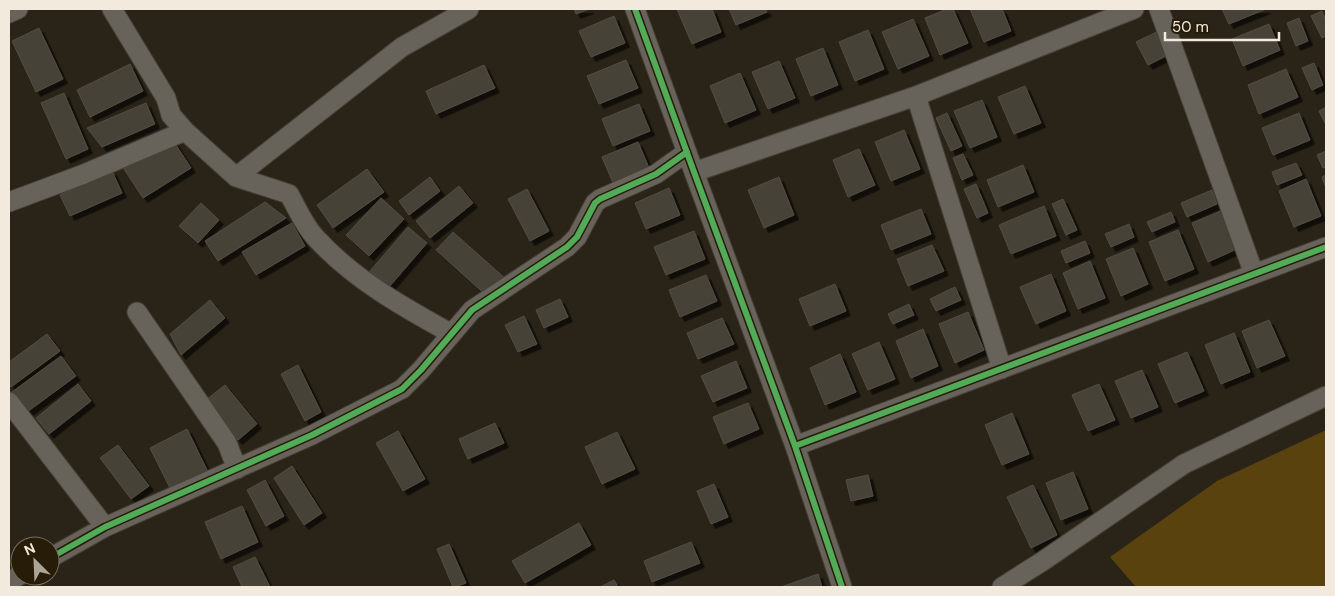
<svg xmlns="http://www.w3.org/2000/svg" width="1335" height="596" viewBox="0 0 1335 596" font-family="'DM Sans',sans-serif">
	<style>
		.forest { fill: #5a420e }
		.building { fill: #474338; stroke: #524c43; filter: url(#shadow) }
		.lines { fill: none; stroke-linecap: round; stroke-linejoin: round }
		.minor-casing { stroke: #474138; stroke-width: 21 }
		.minor { stroke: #67635a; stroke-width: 19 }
		.cycleway-casing { stroke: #271c07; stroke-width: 9 }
		.cycleway { stroke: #51ab58; stroke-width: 6 }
	</style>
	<defs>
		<filter id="shadow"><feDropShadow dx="4.5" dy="4.5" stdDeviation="0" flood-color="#0009"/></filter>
	</defs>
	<rect width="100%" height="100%" fill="#2a2418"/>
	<path class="forest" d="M1326 430V587H1136L1110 557 1217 481Z"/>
	<path class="building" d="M574 9H589L576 14Z
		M677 9H712L721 32 692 44Z
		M729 9H765L767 12 736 25Z
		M947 9H953L968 43 940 55 925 18Z
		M970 9H1002L1011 31 984 42Z
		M1222 9H1266L1229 24Z
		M1322 11 1326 20V36L1322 38 1311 16Z
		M614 16 625 43 591 57 579 31Z
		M1299 18 1308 41 1296 46 1287 23Z
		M913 19 929 56 898 69 882 32Z
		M1269 24 1280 50 1243 66 1232 39Z
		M39 28 63 79 36 92 12 41Z
		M868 30 884 69 855 81 839 42Z
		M1159 31 1170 54 1148 65 1136 42Z
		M823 48 838 85 811 96 796 59Z
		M626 60 638 88 599 104 587 76Z
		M779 61 795 98 768 109 752 72Z
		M1314 63 1323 85 1312 90 1302 68Z
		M130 64 143 91 90 117 77 90Z
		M484 65 495 88 436 114 426 91Z
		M1286 69 1298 97 1259 114 1248 85Z
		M740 73 756 110 725 123 710 86Z
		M1025 86 1041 123 1014 134 998 97Z
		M64 93 88 149 66 159 41 103Z
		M982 100 997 137 970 148 954 111Z
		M146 103 155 124 102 147 87 128Z
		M639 104 650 131 613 146 602 119Z
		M1326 107V125L1319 111Z
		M947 113 962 146 951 151 936 118Z
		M1299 113 1310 140 1273 155 1262 128Z
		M904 130 920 169 891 181 875 142Z
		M172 139 191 168 143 198 124 169Z
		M638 142 649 168 613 183 602 157Z
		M859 149 875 185 848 197 833 160Z
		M1326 151V167L1323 168 1317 155Z
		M963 154 973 175 962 180 953 158Z
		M1296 163 1302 175 1277 185 1272 172Z
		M1023 165 1034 192 998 207 987 180Z
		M367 169 384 192 333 228 317 205Z
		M112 171 122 193 70 216 60 195Z
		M1326 175V188L1322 177Z
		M430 177 440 191 409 215 399 201Z
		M779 177 794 215 764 228 748 190Z
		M1306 179 1321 216 1294 227 1279 191Z
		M976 184 988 213 977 218 964 189Z
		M459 186 473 203 430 238 416 221Z
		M669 188 680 215 646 229 635 203Z
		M527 189 549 231 530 241 508 199Z
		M1212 190 1217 204 1187 217 1181 203Z
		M381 198 404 219 369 256 346 235Z
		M1063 199 1077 230 1066 235 1052 204Z
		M265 202 286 218 218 261 205 241Z
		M201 203 219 220 198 243 179 226Z
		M1044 206 1056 236 1011 254 999 225Z
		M921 209 931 234 891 250 881 225Z
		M1221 211 1237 249 1208 262 1192 223Z
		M1171 212 1175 222 1152 232 1147 222Z
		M292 223 305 246 256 275 242 252Z
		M1129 224 1134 237 1111 247 1105 234Z
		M408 227 427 243 389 287 370 271Z
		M1178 230 1194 269 1165 281 1149 242Z
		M694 231 705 259 666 275 654 247Z
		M453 232 506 279 489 298 436 250Z
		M1085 241 1090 253 1066 263 1061 251Z
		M932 245 944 271 908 286 897 259Z
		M1133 248 1148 284 1121 296 1106 259Z
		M1090 261 1105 298 1078 309 1063 273Z
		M1051 274 1066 311 1036 324 1020 287Z
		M706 275 717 301 680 317 669 290Z
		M835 284 846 311 810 326 799 299Z
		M955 287 961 300 936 311 930 299Z
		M560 299 568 317 544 328 536 310Z
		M210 300 225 318 181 355 170 334Z
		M909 304 914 315 893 324 888 314Z
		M968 312 984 350 955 363 939 324Z
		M524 316 537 344 518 352 505 325Z
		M722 318 734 344 698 359 687 333Z
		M1269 320 1285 356 1257 368 1242 331Z
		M923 329 938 366 911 378 896 341Z
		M1234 333 1250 372 1221 384 1205 345Z
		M47 334 60 351 11 387 9 384V362Z
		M879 342 895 379 868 390 852 354Z
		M1187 352 1204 391 1175 403 1158 364Z
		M840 354 856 392 825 405 810 368Z
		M61 356 76 376 27 412 12 392Z
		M736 361 747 388 713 402 701 376Z
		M298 365 321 412 305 421 281 374Z
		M1142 370 1158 407 1131 418 1115 381Z
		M78 384 91 401 49 434 36 418Z
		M1099 384 1115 420 1088 431 1072 395Z
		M225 385 257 424 238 440 206 400Z
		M748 403 759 429 724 444 713 417Z
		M1012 413 1029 454 1002 465 985 425Z
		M495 423 504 443 468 459 459 439Z
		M187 429 209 474 172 492 150 448Z
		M398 431 425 479 403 491 376 443Z
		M617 432 635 469 602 484 585 447Z
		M118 445 149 486 131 499 100 458Z
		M292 466 322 513 304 525 274 478Z
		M1073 472 1088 509 1061 520 1046 483Z
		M868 475 873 496 851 501 846 480Z
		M265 480 284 516 266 526 247 490Z
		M714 484 728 517 711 524 697 491Z
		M1033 485 1057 535 1031 548 1007 497Z
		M242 506 258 542 221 559 205 522Z
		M579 523 591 545 525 583 512 561Z
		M691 542 700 563 652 582 644 561Z
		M449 544 466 583 455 587H453L437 549Z
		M255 557 270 587H242L233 567Z
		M818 574 822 587H781Z
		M614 580 618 587H600Z"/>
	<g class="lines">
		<defs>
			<path id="minor" d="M112 9 166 98 171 115 185 131 236 177 289 194C297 208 304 225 315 237 353 279 403 307 452 334
				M635 9 694 172 795 446 842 587
				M1159 9 1254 274
				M9 13 18 9
				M916 96 1002 369
				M694 172 916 96 1134 9
				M236 177 402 47 469 9
				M9 202 84 174 185 131
				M137 312 227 443 237 469
				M9 402 105 527
				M795 446 1326 247
				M50 558 105 527 312 435 402 389 421 370 472 310 567 247 577 237 595 203 600 199 656 174 687 152
				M9 582 20 575
				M1002 587 1043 561 1184 464 1326 396"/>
		</defs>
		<use href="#minor" class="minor-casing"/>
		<use href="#minor" class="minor"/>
		<defs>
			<path id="cycleway" d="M635 9 694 172 795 446 842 587
				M795 446 1326 247
				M50 558 105 527 312 435 402 389 421 370 472 310 567 247 577 237 595 203 600 199 656 174 687 152"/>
		</defs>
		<use href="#cycleway" class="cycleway-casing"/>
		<use href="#cycleway" class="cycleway"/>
	</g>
	<rect width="1335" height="596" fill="none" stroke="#f1eadd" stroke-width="20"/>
	<g transform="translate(35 561) rotate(336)"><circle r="24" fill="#271c07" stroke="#786e5d"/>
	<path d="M0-4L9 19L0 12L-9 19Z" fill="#aba598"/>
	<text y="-8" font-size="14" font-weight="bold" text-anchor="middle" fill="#f1eadd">N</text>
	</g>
	<path d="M1165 32v8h114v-8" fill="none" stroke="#f1eadd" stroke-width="2.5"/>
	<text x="1172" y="32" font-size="15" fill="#f1eadd" stroke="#271c07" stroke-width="4" paint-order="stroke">50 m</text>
</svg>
